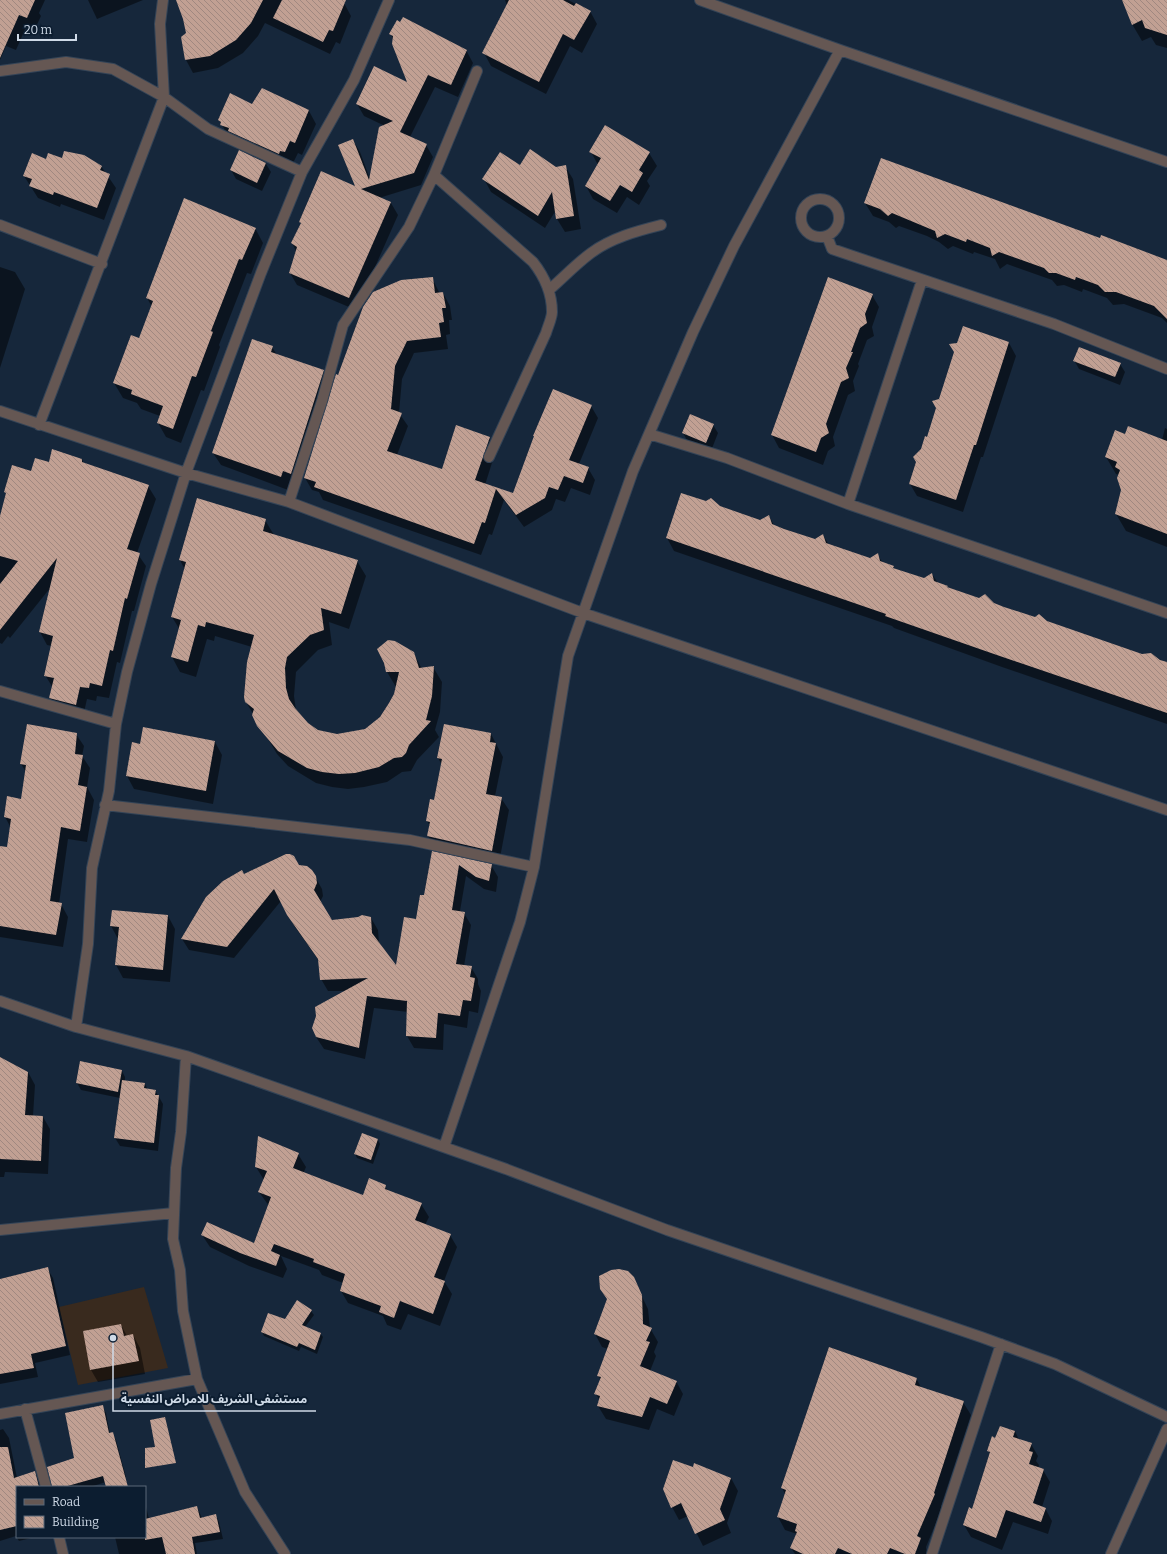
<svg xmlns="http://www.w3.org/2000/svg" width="1167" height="1554" viewBox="0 0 1167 1554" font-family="Bitter,'Noto Sans Arabic',serif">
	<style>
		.medical { fill: #392a1e }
		.shadow { fill: #0007 }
		.building { fill: url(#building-back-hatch) }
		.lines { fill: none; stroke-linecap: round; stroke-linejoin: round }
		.street-casing { stroke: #344457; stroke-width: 12 }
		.street { stroke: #655753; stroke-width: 10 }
		.leader { fill: none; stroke: #cfdae7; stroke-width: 1.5 }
		.callout-dot { fill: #cfdae7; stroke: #0c1d30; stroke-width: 1.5 }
		.callout-label { font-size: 12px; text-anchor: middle; font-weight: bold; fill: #cfdae7; stroke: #0c1d30; stroke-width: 4; stroke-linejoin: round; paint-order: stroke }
	</style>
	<defs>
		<pattern id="building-back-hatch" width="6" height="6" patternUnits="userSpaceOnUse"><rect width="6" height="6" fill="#c1a093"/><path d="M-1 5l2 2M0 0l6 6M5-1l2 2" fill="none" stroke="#a08880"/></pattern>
	</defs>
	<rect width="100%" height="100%" fill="#16273b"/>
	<path class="medical" d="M144 1287 168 1368 78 1385 59 1307Z"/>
	<path class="shadow" d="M0 0H45L39 13 41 16 34 31 26 27 16 50 6 46 0 60Z
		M88 0H143L97 19Z
		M183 0H337L344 3 351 16 340 44 336 42 330 54 265 23 258 36 243 53 218 68 193 73 186 60 182 37 187 34Z
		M505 0H568L590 11 597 24 582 53 570 46 546 94 491 66 484 53 507 6Z
		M1123 0H1167V48L1156 45 1151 37 1142 41 1132 24Z
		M391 34 466 50 473 63 458 97 435 87 410 137 426 145 433 157 421 185 379 198 391 203 398 215 356 310 297 285 290 273 296 251 292 243 301 224 300 222 357 188 353 140 360 152 370 179 385 126 364 116 357 104 409 84Z
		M262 90 309 111 316 124 302 155 298 153 292 165 229 137 219 120 252 106Z
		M240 152 266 164 271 172 262 191 236 179 231 170Z
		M591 152 649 153 657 166 647 181 650 186 639 205 627 197 617 213 593 199 586 186 598 165Z
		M47 160 101 166 116 188 104 220 61 204 60 207 38 198 24 176Z
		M565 166 573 179 581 229 565 232 557 219 556 210 545 228 491 192 484 179 520 167 556 168Z
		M865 203 1101 239 1167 261V323L1162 318 1124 304 1113 305 1107 298 1083 289 1082 292 1064 285 1057 286 1052 280 1007 264 1000 269 995 259 974 252 973 254 953 246 948 249 939 242 927 236 899 226 896 228 889 222 873 216Z
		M255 228 263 243 251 274 247 273 219 345 220 347 204 391 201 390 181 443 166 437 158 423 160 416 141 409 137 403 123 398 114 383 139 340 152 307 147 298Z
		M0 267 15 272 25 289 0 368Z
		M432 278 440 294 443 293 450 306 452 320H449L450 334 446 335 448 349 414 353 402 379 399 413 408 426 397 455 443 470 489 437 496 450 485 485 514 495 591 406 598 418 579 464 588 468 595 480 590 495 571 488 565 502 556 499 552 510 524 527 504 500 492 535 489 534 481 555 323 500 319 492 312 490 305 478 339 376Z
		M872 295 879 307 872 327 874 336 867 340 858 364 859 366 853 381 855 391 848 395 833 437 835 446 828 451 823 465 779 448 772 435Z
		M963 327 1009 343 1016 356 983 457H981L963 512 917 496 910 484 922 450 928 438Z
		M272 347 277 355 323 371 331 384 288 490 221 465 213 453Z
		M1074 360 1120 364 1125 372 1120 385 1079 369Z
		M713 425 718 433 711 451 688 442 683 433Z
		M1165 428 1167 429V547L1126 531 1116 514 1122 490 1119 475 1116 474 1106 457 1126 435 1162 440Z
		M82 459 84 464 148 486 156 499 137 553 146 566 134 611H132L120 663 117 662 109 698 97 696 96 701 87 699 83 717 58 711 50 698 53 688 45 675 52 646 47 645 40 632 51 587 10 638 8 636 2 644 0 643V520L7 495 5 492 32 472 49 463Z
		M682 494 760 521 769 516 775 527 815 540 823 535 829 545 870 559 877 554 883 563 893 567 895 569 924 579 932 574 938 583 948 588 1142 655 1151 654 1167 664V724L1002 667 894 628 892 626 674 551 667 538Z
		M265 520 274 535 357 561 366 576 349 629 329 622 332 645 318 650 296 672 294 696 296 710 307 724 318 731 337 735 366 730 381 718 394 695 396 687 387 672 413 652 422 669 433 667 442 682 440 712 435 730 439 737 417 760 411 771 402 772 387 782 364 787 348 789 332 787 316 783 288 766 277 754 246 702 252 647 215 636 214 641 207 639 196 677 180 672 172 657 180 630 172 617 185 570 180 560Z
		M444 725 491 734 503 757 495 796 501 798 509 810 499 863 436 848 428 836 430 826 427 821 435 801 442 765 438 758Z
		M76 734 84 746 82 756 90 768 87 787 94 800 87 842 68 839 59 904H61L68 917 63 947 0 937V851L8 848 11 828 5 817 22 800 26 772 21 764Z
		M215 742 222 755 213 804 134 789 127 776 133 743 140 745Z
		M432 853 491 865 498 877 496 892 484 889 466 876 460 911 464 913 471 925 464 966 471 967 478 979V984L481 991 478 1013 469 1011 467 1028 444 1024 443 1050 414 1048 407 1036 408 1012 374 1008 365 1059 324 1049 316 1037 347 991H328L321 979 320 962 295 927 281 901 234 958 189 950 182 939 244 875 299 866 312 871 322 889 323 896 320 902 331 921 371 918 378 930 379 943 396 968 417 920 425 896Z
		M168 916 175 929 170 982 123 978 116 965 118 939 111 926Z
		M0 1059 28 1072 35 1085 33 1116 43 1117 50 1129 48 1174 5 1172 4 1177H0Z
		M122 1071 125 1077V1081L145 1084 148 1090H155L163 1104 158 1151 120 1146 115 1138 120 1098 81 1090 77 1083Z
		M362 1135 378 1140 380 1144 373 1164 357 1158 355 1154Z
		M298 1154 306 1167 303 1174 363 1196 385 1186 389 1192 421 1204 429 1217 425 1225 450 1235 457 1247 444 1281 452 1294 440 1326 408 1314 401 1330 387 1325 383 1316 348 1303 341 1291 343 1283 322 1275 319 1270 281 1256 287 1269 283 1278 249 1266 210 1247 202 1235 254 1244 269 1206 259 1192 264 1180 256 1167Z
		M47 1268 53 1278 70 1355 35 1363 38 1377 0 1384V1279Z
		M633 1278 648 1309 650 1328 658 1342 654 1352 656 1356 650 1371 676 1381 683 1394 674 1416 657 1409 649 1430 606 1419 598 1406 600 1401 596 1394 601 1380 598 1376 608 1349 602 1347 595 1334Z
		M311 1311 314 1315 305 1327 320 1333 323 1337 317 1354 301 1347 299 1351 264 1336 262 1332Z
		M121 1325 127 1336 133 1335 140 1348 145 1374 98 1382 91 1370Z
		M830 1348 916 1378 922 1389 963 1402 971 1415 941 1506 942 1508 926 1547 927 1554H795L791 1548 797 1534 785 1530 778 1517 785 1494 782 1488Z
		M102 1406 106 1413 110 1434 112 1433 116 1440 126 1477 120 1479 122 1487H107L106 1482 90 1487H53L75 1459Z
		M3 1429 9 1438 17 1478 35 1472 41 1487H17V1537H35L19 1541 16 1536 0 1541V1430Z
		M1015 1431 1019 1440 1031 1444 1038 1456 1036 1461 1039 1465 1038 1468 1043 1470 1050 1482 1042 1507 1045 1508 1052 1521 1048 1534 1013 1522 1002 1550 971 1537 964 1525 973 1510 990 1454 988 1450 995 1439Z
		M731 1478 738 1491 727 1523 731 1533 703 1546 688 1516 679 1520 672 1507Z
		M145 1503 149 1519 197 1507 202 1518 216 1515 219 1522 223 1539 195 1543 197 1554H119L115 1537H145Z"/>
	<path class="building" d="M0 0H35L27 18 19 15 0 58Z
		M176 0H263L251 23 236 40 210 56 185 60 181 37 186 33 183 19Z
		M282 0H346L333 31 329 30 323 42 273 18Z
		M509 0H563L574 6 576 3 591 11 574 40 563 34 539 82 482 53Z
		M1122 0H1167V35L1145 28 1142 20 1132 25Z
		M403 17 467 50 451 85 428 75 400 132 427 144 414 173 361 189 391 202 349 298 289 273 297 247 291 243 301 223 299 222 321 171 355 186 338 145 353 139 369 180 379 127 393 121 356 104 374 66 407 82 392 44 393 36 389 34 397 20 400 22Z
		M262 88 309 110 295 143 290 141 285 152 280 151 279 154 228 131 229 128 220 125 221 122 218 120 230 93 252 104Z
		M605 125 650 152 639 170 643 173 632 192 620 185 610 201 585 186 601 158 589 152Z
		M530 149 556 167 566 165 574 216 556 219 552 192 538 216 482 179 500 152 520 165Z
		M239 150 266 163 257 183 230 170Z
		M64 151 84 155 102 166 100 170 110 174 97 208 54 192 53 195 29 186 32 179 23 176 32 153 46 159 48 153 62 158Z
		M881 158 1100 238 1101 235 1167 260V319L1154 306 1116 292H1105L1098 285 1076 277 1075 280 1056 273H1049L1044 268 999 252 992 256 990 248 967 239 966 242 945 234 937 238 935 231 892 213 888 216 880 209 864 203Z
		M184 198 256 228 242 260 239 259 211 331 213 332 196 377 192 376 173 429 157 423 163 406 131 394 132 390 113 383 131 335 139 338 153 301 146 298Z
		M433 277 435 293 443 292 446 308H442L444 322 439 323 441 337 407 341 395 366 391 409 402 413 387 451 442 469 456 425 490 437 475 480 513 493 534 436H533L553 389 592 405 569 460 589 467 583 483 564 476 558 490 549 487 545 498 516 515 496 489 485 523 482 522 474 544 314 487 316 482 304 478 336 374 338 375 363 307 373 292 401 280Z
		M828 277 873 294 865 314 867 323 860 328 851 352H853L846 368 849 378 841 382 826 424 829 433 821 438 816 452 771 435Z
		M963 326 1009 342 976 445H974L956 500 909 484 916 462 913 457 921 449 925 436 927 437 936 408 932 401 939 399 954 352 949 344 957 343Z
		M252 339 273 346 271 352 324 370 291 474 283 471 281 477 212 453Z
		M1079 347 1121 363 1115 377 1073 361Z
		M690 414 714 424 706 443 682 433Z
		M1128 426 1167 441V534L1115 514 1121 490 1117 478 1120 470 1115 467 1117 462 1105 457 1115 430 1125 434Z
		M52 449 82 459V462L149 485 127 549 140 553 127 599 125 598 113 651 110 650 102 686 90 683 89 688 80 687 76 705 49 698 54 678 44 676 53 636 39 632 57 558 0 630V584L18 561 0 556V516L6 493 4 492 12 465 31 471 35 458 49 462Z
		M681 493 706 501 711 498 720 506 760 520 769 515 772 524 784 529 815 539 823 534 826 543 870 558 878 553 880 561 894 566 893 568 924 578 932 573 934 581 948 586 947 587 979 598 985 594 994 603 1004 607 1035 617 1039 614 1047 621 1142 654 1151 653 1160 660 1167 662V713L994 654 885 616 886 614 666 538Z
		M197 498 266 519 263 531 358 560 341 614 321 608 324 630 310 635 287 657 285 668 286 688 289 699 295 708 308 723 318 730 337 734 365 729 380 717 389 703 394 694 399 672H386L384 663 377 649 388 640 395 641 414 652 419 668 434 666 432 696 426 720 431 721 409 745 406 753 402 757 394 758 379 767 355 773 339 774 322 772 307 768 278 751 257 726 252 715 254 709 245 702 244 697 247 662 254 635 206 622 205 627 198 625 188 662 171 657 181 620 171 617 186 562 179 560Z
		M27 724 77 733 75 754 83 755 78 785 87 787 80 831 61 827 50 901 62 903 56 935 0 926V846L7 847 11 819 4 817 7 796 21 799 26 765 20 764Z
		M444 724 491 733 490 742 496 743 486 794 502 797 492 851 427 836 430 822 426 821 430 799 434 800 442 759 437 758Z
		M143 727 215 741 206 791 126 776 132 742 140 744Z
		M432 851 492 864 489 881 476 877 459 865 452 910 465 912 456 964 472 966 470 977 475 978 471 1001 463 1000 460 1016 438 1013 436 1038 406 1036 407 1001 367 996 359 1048 316 1037 312 1028 316 1016 315 1007 368 978 320 980 318 959 287 915 274 889 227 947 181 939 206 897 223 881 242 870 244 874 286 854H290L294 856 299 865 307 866 312 870 316 876 317 883 314 890 332 920 358 917 362 915 371 917 372 933 396 965 404 917 416 919 420 895H424Z
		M112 910 168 915 163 970 115 965 119 927 110 926Z
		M0 1057 28 1072 25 1115 43 1116 41 1161 0 1159Z
		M80 1061 122 1070 118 1092 76 1083Z
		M122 1080 145 1083 144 1088 156 1090 155 1095H159L154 1143 114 1138Z
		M362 1133 378 1139 371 1160 354 1154Z
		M258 1136 299 1153 293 1168 363 1195 369 1178 386 1185 385 1189 422 1203 415 1220 451 1234 434 1277 445 1281 433 1314 400 1301 394 1318 379 1312 381 1306 340 1291 345 1274 313 1262 314 1259 274 1244 271 1251 280 1255 276 1266 240 1253 201 1235 207 1222 254 1243 271 1197 258 1192 267 1171 255 1167Z
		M48 1267 66 1346 31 1354 34 1368 0 1374V1279Z
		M619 1269 628 1271 634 1277 642 1295 643 1324 652 1328 646 1341 650 1342 640 1366 677 1381 667 1404 650 1397 642 1417 597 1406 600 1396 594 1394 601 1377 597 1376 610 1341 594 1334 607 1299 600 1289 599 1276 611 1270Z
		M297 1300 312 1310 302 1325 321 1333 315 1350 299 1343 297 1347 261 1332 268 1313 285 1319Z
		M121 1324 124 1336 133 1334 139 1361 90 1370 83 1331Z
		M829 1347 917 1378 915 1385 964 1401 934 1493 935 1494 917 1536 921 1538 915 1554H905L890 1548 887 1554H852L838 1548 835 1554H803L790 1548 797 1532 795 1531 797 1524 777 1517 786 1490 781 1488Z
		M103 1405 109 1433 113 1432 128 1487H106L103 1476 64 1487H52L47 1467 74 1458 65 1413Z
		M165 1417 176 1463 145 1468V1448L155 1447 150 1420Z
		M1000 1426 1015 1431 1013 1437 1032 1443 1029 1451 1033 1452 1029 1464 1044 1469 1033 1503 1046 1508 1041 1522 1006 1510 996 1538 963 1525 969 1507 972 1509 990 1452 987 1451 992 1436 995 1438Z
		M0 1447H8L14 1478 35 1471 39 1487H17V1526L0 1530Z
		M673 1460 693 1467 694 1463 731 1478 720 1509 725 1520 695 1534 681 1503 671 1508 663 1489Z
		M197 1506 200 1518 216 1514 220 1532 192 1537 195 1554H166L162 1537 145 1540V1519Z"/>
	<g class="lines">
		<defs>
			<path id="street" d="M700 0 840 50 1167 162
				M0 71 66 62 113 69 164 97 208 129 302 172
				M434 175 533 262C544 276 552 293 552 312 552 318 548 326 546 333L489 457
				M801 218a19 19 0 1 1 38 0a19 19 0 1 1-38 0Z
				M0 225 102 264
				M827 236 832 249 1054 324 1167 369
				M549 290C563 278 576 264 591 253 611 238 637 231 661 225
				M0 411 186 473 289 502 583 613 1167 810
				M39 425 164 97 160 24 163 0
				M649 434 727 458 848 504 1167 613
				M289 502 322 401 343 325 409 227 434 175 477 71
				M848 504 922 280
				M0 691 116 724
				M105 805 410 840 534 867
				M0 1001 76 1027 186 1056 506 1169 667 1230 981 1337 1055 1364 1167 1417
				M76 1027 88 944 92 868 109 791 116 724 127 672 151 584 186 473 261 273 302 172 354 80 389 0
				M186 1056 181 1132 176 1168 173 1239 180 1270 183 1311 197 1379 245 1492 285 1554
				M444 1147 520 922 534 867 568 656 633 471 693 332 734 246 840 50
				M0 1230 174 1213
				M25 1409 46 1487
				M0 1414 197 1379
				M59 1537 63 1554
				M932 1554 1001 1344
				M1111 1554 1167 1429"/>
		</defs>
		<use href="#street" class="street-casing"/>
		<use href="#street" class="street"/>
	</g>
	<path class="leader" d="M113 1338L113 1411H316"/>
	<circle class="callout-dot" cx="113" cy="1338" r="4"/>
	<g class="callout-label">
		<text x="214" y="1403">مستشفى الشريف للامراض النفسية</text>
	</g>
	<rect x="16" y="1486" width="130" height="52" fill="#0c1d30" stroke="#5a6979"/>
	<rect x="24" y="1499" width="20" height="6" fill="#655753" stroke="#5a6979"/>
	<text x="52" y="1506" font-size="12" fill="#cfdae7">Road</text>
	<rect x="24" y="1516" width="20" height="12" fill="url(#building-back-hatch)" stroke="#5a6979"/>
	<text x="52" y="1526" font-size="12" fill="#cfdae7">Building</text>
	<path d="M18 34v6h58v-6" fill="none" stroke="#cfdae7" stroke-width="2"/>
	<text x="24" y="34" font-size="12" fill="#cfdae7" stroke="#0c1d30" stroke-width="3" paint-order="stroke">20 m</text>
</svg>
